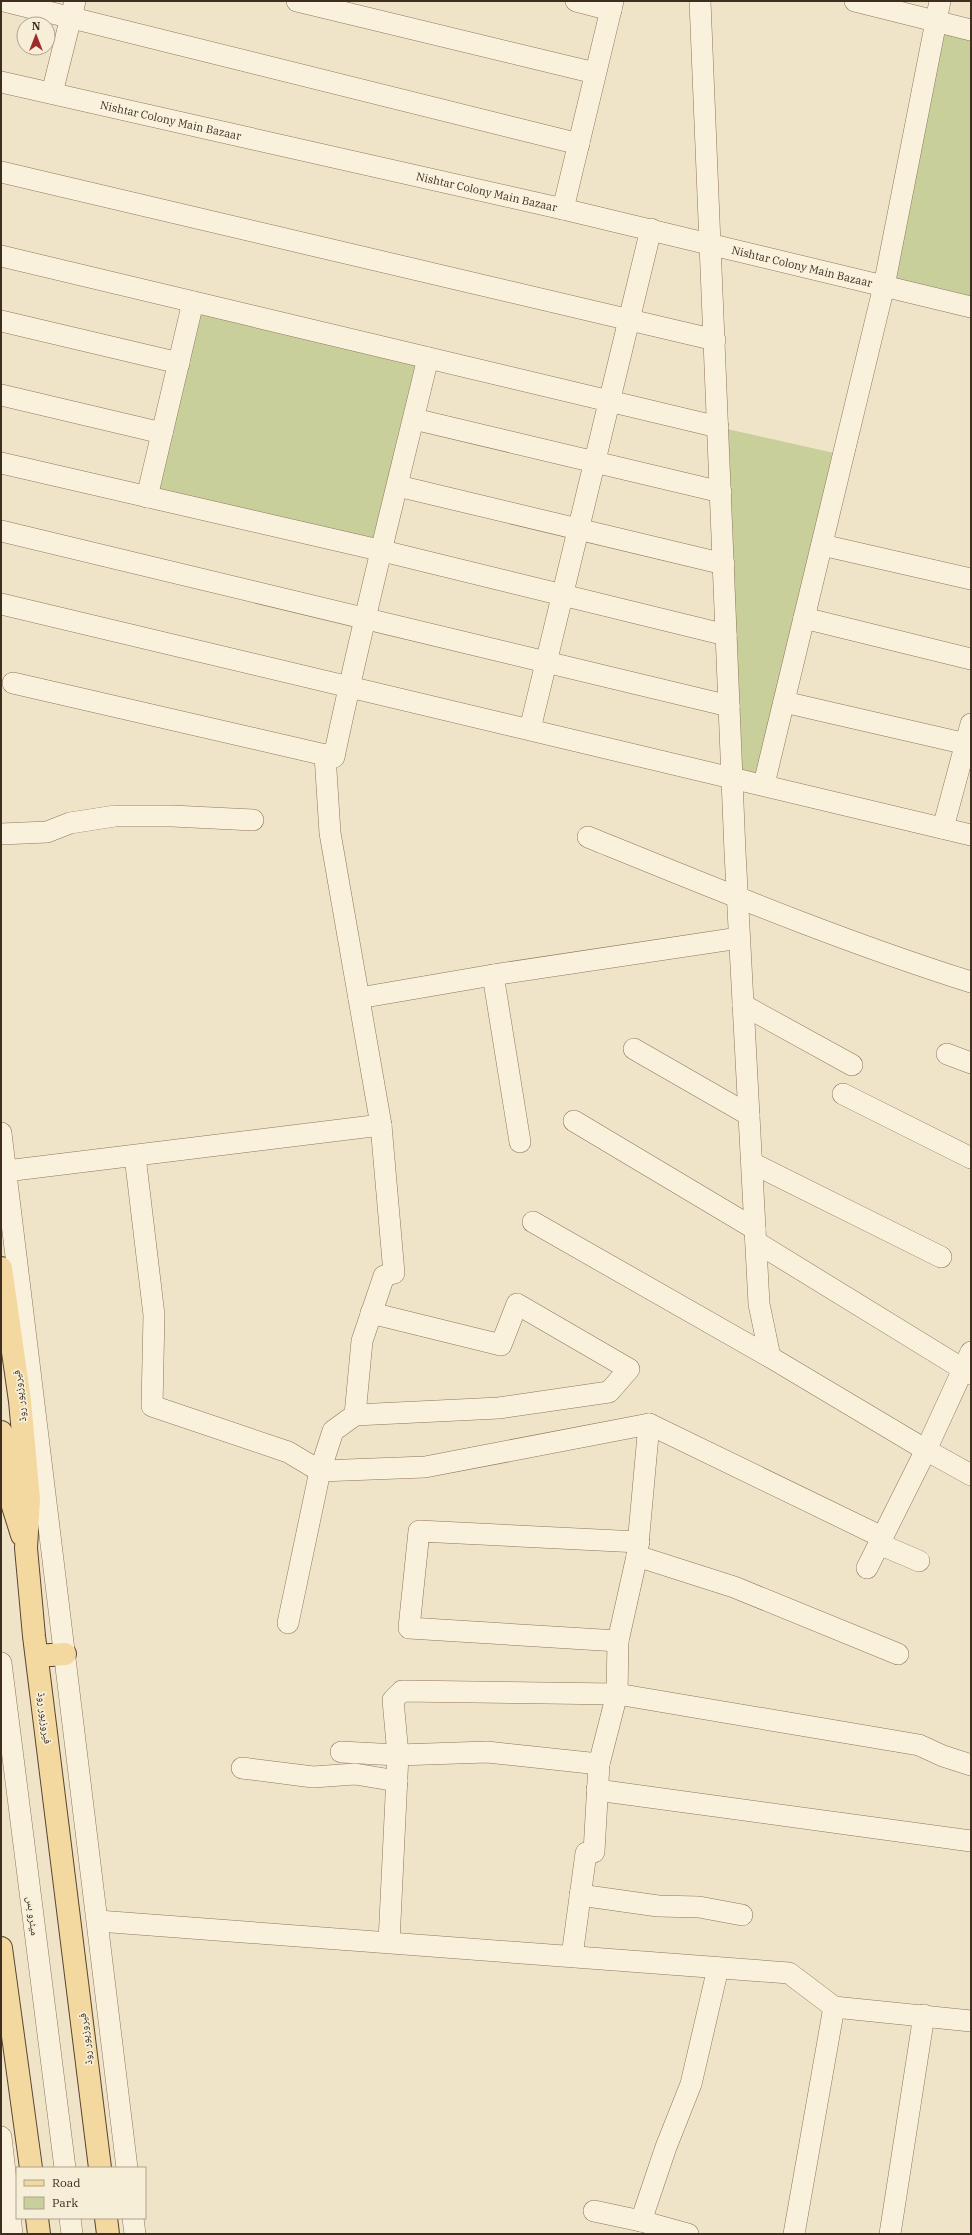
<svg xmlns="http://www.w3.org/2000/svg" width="972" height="2235" viewBox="0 0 972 2235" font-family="'IBM Plex Serif','Noto Naskh Arabic',serif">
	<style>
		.green { fill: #c9cf9b }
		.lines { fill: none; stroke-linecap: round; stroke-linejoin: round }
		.minor-casing { stroke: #8d765c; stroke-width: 22 }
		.major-casing { stroke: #5b4430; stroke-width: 24 }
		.minor { stroke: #faf1dc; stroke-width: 21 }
		.major { stroke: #f3d9a0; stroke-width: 22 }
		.labels { text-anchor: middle; stroke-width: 3.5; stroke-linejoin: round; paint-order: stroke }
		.street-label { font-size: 11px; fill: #3d2e20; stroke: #f7eed8 }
	</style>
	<rect width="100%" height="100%" fill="#f0e4c8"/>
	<path class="green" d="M936 21 971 30V307L884 286Z
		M193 302 428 358 383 551 147 497Z
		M718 427 843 455 764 784 732 777Z"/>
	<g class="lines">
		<defs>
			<g id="minor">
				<path d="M4 1 579 144"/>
				<path d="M297 1 595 73"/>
				<path d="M576 1 611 10"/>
				<path d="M700 1 735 852 759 1304 770 1357"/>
				<path d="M855 1 971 30"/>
				<path id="s1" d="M1 82 563 209 971 307"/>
				<path d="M52 93 75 1"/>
				<path d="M1 172 715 340"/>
				<path d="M563 209 613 1"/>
				<path d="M1 256 718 427"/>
				<path d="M1 321 179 363"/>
				<path d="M1 395 162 433"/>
				<path d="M414 419 721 492"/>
				<path d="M1 463 383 551 726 635"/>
				<path d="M398 486 724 564"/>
				<path d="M147 497 193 302"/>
				<path d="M1 531 729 706"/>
				<path d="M822 545 971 579"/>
				<path d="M1 604 971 835"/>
				<path d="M804 618 971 659"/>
				<path d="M13 683 334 757C362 623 396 491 428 358"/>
				<path d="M784 702 971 745"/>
				<path d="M530 729 651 229"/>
				<path d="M764 784 884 286 940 1"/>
				<path d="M943 828 971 724"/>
				<path d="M1 834 47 832 70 823 115 816H172L253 820"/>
				<path d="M588 837C714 888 841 941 971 982"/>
				<path d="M493 975 520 1142"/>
				<path d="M359 998 493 975 739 938"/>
				<path d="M743 1005 852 1065"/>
				<path d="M634 1049 749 1115"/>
				<path d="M947 1054 971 1063"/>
				<path d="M843 1094 971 1158"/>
				<path d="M574 1121 755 1229"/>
				<path d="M1 1133 127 2168"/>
				<path d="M135 1156 154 1315 152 1406 288 1452 320 1471 425 1467 649 1424 882 1537"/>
				<path d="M752 1163 941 1257"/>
				<path d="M6 1171 381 1125"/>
				<path d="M533 1222 770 1357 926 1450 867 1568"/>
				<path d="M756 1242 971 1374"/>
				<path d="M971 1352 926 1450 971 1475"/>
				<path d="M355 1415 499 1408 609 1392 629 1369 517 1304 501 1345 371 1313"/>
				<path d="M879 1544 919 1561"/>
				<path d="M637 1556 734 1587 898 1654"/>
				<path d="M288 1623 320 1471 333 1431 355 1415 362 1341 384 1276 394 1273 381 1125 330 833 325 755"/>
				<path d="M618 1641 409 1628 419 1531 639 1542"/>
				<path d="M1 1663 65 2168"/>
				<path d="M341 1752 398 1755 487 1752 599 1764"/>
				<path d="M242 1768 313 1777 355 1774 397 1781"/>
				<path d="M597 1790 971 1841"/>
				<path d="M580 1895 658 1906 699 1907 742 1915"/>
				<path d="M98 1921 789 1973 834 2007 971 2021"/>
				<path d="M389 1942 398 1755 393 1700 402 1691 617 1694 919 1745 943 1756 971 1765"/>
				<path d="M572 1956 586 1853 594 1852 599 1764 617 1694 618 1641 637 1556 649 1424"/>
				<path d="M1 2137 12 2234"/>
				<path d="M594 2211 641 2221 688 2234"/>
				<path d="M70 2218 72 2234"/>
				<path d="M133 2218 135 2234"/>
				<path d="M641 2221 666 2147 691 2084 718 1968"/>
				<path d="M794 2234 834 2007"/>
				<path d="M890 2234 924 2015"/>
			</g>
			<path id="major" d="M1 1268 20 1401 29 1499 26 1548 34 1636 100 2168
				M1 1432 12 1503 22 1535
				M37 1656 65 1654
				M1 1948 31 2168
				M37 2218 39 2234
				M106 2218 108 2234"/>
		</defs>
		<use href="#minor" class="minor-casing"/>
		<use href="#major" class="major-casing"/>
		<use href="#minor" class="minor"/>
		<use href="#major" class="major"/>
	</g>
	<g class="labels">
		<g class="street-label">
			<text dy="4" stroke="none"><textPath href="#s1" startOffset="174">Nishtar Colony Main Bazaar</textPath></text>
			<text dy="4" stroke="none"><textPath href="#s1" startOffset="498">Nishtar Colony Main Bazaar</textPath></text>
			<text dy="4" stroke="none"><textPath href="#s1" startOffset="822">Nishtar Colony Main Bazaar</textPath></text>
			<text transform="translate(19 1396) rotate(-97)" y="4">فیروزپور روڈ</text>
			<text transform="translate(45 1718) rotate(83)" y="4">فیروزپور روڈ</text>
			<text transform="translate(33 1916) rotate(83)" y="4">میٹرو بس</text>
			<text transform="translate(85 2039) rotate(-97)" y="4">فیروزپور روڈ</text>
		</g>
	</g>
	<rect width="972" height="2235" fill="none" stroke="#3d2e20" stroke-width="4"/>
	<rect x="16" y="2167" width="130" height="52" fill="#f7eed8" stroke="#ada18e"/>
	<rect x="24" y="2180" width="20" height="6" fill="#f3d9a0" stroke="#ada18e"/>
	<text x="52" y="2187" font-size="12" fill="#3d2e20">Road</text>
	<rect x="24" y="2197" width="20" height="12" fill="#c9cf9b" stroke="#ada18e"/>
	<text x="52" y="2207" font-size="12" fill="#3d2e20">Park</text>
	<g transform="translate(36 36)"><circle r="19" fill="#f7eed8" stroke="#ada18e"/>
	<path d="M0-3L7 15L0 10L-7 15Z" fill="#9e2a2b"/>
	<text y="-6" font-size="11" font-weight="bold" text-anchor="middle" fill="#3d2e20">N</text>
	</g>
</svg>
